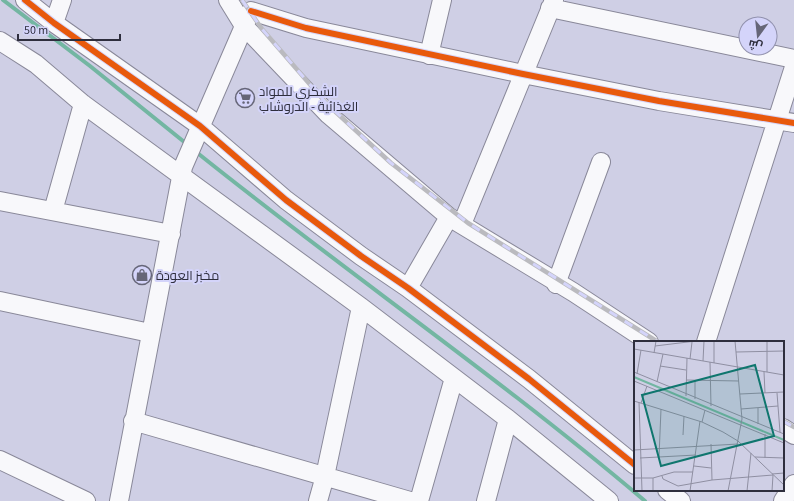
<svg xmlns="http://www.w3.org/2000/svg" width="794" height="501" viewBox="0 0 794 501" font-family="'Source Sans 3',Cairo,sans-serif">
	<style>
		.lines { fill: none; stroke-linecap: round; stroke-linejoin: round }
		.stream { stroke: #73b6a2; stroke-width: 4 }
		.minor-casing { stroke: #898899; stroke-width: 20 }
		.minor { stroke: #f8f8fb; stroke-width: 18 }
		.rail-casing { stroke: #bababf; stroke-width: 4.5 }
		.rail { stroke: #d4d4fa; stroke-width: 3; stroke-dasharray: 9; stroke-linecap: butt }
		.cycleway-casing { stroke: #d4d4fa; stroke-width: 8 }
		.cycleway { stroke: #e8590c; stroke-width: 6 }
		.labels { text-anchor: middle; stroke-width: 4; stroke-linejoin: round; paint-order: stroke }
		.poi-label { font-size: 13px; fill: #2e2e3d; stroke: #d4d4fa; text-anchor: start }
		.inset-river { fill: none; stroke: #73b6a2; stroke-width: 2 }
		.inset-road { fill: none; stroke: #8f8fa2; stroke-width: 1 }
		.view { fill: #0f766e; fill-opacity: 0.15; stroke: #0f766e; stroke-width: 2 }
		.inset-edge { fill: none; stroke: #2e2e3d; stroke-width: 2 }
	</style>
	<rect width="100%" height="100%" fill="#cfcfe5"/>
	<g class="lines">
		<path class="stream" d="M3 0 90 66 188 145
			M195 151C343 270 500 378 645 501"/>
		<defs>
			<path id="minor" d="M25 0 54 23 200 126 286 200 361 256 408 288 529 379 635 465
				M228 0 244 26 329 115 449 217 573 292 649 342
				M550 8 794 59
				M251 11 306 28 523 74 659 101 794 123
				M54 23 62 0
				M0 41 36 64 83 104 361 307 508 419 609 501
				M429 55 442 0
				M0 201 171 234
				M53 211 83 104
				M462 224 554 0
				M556 284 601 162
				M408 288 449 217
				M0 301 150 333
				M706 342 794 67
				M133 421 410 501
				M783 428 794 435
				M0 460 86 501
				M667 490 681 501
				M119 501 183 167 248 17
				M318 501 325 476 361 307
				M419 501 454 378
				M486 501 508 419
				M783 501 794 484"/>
		</defs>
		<use href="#minor" class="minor-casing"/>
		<use href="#minor" class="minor"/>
		<defs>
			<path id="rail" d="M242 0 262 29 326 103 391 163 468 223 658 342
				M783 421 794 427"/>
		</defs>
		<use href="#rail" class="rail-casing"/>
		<use href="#rail" class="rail"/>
		<defs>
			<path id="cycleway" d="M25 0 54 23 200 126 286 200 361 256 408 288 529 379 635 465
				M251 11 306 28 523 74 659 101 794 123"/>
		</defs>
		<use href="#cycleway" class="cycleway-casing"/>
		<use href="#cycleway" class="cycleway"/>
	</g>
	<defs>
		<symbol id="supermarket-ring" viewBox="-11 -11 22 22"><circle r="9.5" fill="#d4d4fa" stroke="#666678" stroke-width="1.5"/><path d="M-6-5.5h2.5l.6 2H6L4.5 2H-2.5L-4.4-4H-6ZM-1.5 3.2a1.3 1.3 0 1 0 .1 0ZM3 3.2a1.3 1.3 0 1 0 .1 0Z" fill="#666678"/></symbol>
		<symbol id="shop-ring" viewBox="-11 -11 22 22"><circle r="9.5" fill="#d4d4fa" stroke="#666678" stroke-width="1.5"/><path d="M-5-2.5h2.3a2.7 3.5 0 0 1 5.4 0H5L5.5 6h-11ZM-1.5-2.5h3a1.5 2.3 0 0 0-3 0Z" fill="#666678"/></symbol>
	</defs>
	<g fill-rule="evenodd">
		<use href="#supermarket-ring" x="234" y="87" width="22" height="22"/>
		<use href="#shop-ring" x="131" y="264" width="22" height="22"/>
	</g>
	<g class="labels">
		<g class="poi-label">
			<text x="259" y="96">الشكري للمواد<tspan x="259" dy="15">الغذائية - الدروشاب</tspan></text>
			<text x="156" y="280">مخبز العودة</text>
		</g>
	</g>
	<g transform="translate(634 341)">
		<rect width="150" height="150" fill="#cfcfe5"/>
		<path class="inset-river" d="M0 36 150 99"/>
		<path class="inset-road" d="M133 0V31M21 5 62 0M0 8 150 34M102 11 150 10M20 12 22 0M56 18 58 1M69 20 70 0M76 21 77 65M80 22V0M26 25 52 29M0 31 150 93M130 31 131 52M3 33 7 9M52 39 105 40M0 40 150 102M23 41 29 13M143 52 146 91M106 53 150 51M52 55 53 17M61 58V39M0 60 68 81 89 91 104 100 150 144M5 61 8 150M7 62 13 45M107 68 144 65M68 81 71 69M124 83V67M49 94 50 75M77 103 78 139M0 109 104 103M25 116 27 68M121 116 150 117M6 117 62 114M131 117V93M60 125 77 127M138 133 150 132M28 135 29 138 44 145 78 139 139 134 138 150M0 137H19L40 131H59M19 150V137M56 150 66 80M94 150 108 78 101 0M113 150 117 112"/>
		<path class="view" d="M121 24 140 95 27 125 8 54Z"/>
		<rect width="150" height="150" class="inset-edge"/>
	</g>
	<g transform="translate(758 36) rotate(195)"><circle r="19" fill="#d4d4fa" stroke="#9292ae"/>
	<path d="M0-3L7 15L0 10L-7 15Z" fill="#666678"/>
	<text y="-6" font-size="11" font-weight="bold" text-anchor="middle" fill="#2e2e3d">ش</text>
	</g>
	<path d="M18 34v6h102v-6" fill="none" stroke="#2e2e3d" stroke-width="2"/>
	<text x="24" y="34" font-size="12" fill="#2e2e3d" stroke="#d4d4fa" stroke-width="3" paint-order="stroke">50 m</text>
</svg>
